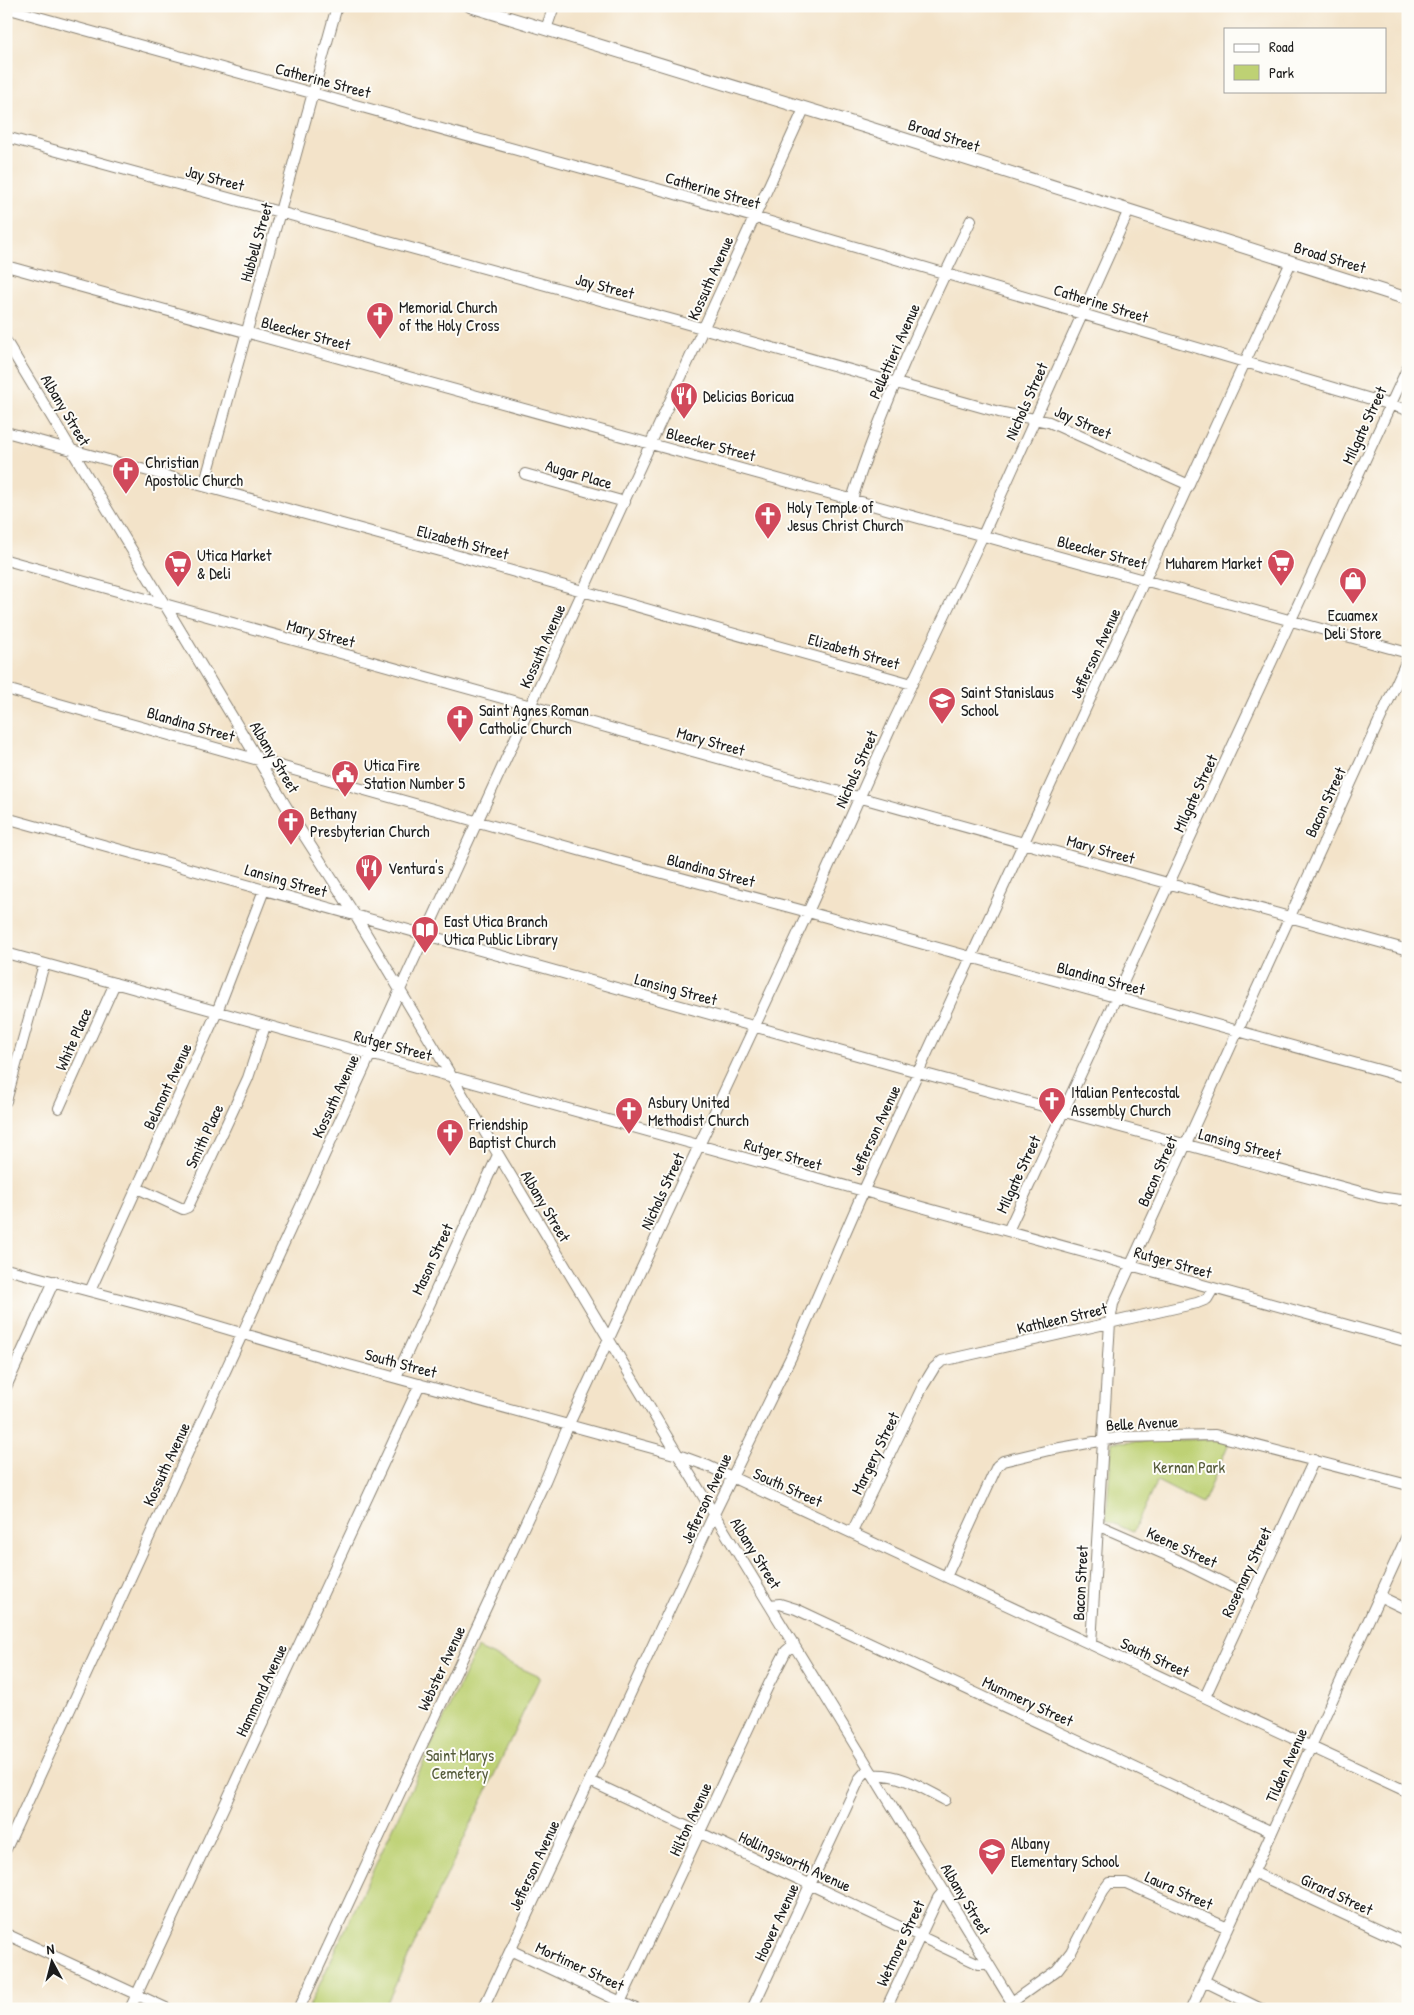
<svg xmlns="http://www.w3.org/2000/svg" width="1414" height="2015" viewBox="0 0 1414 2015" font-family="'Patrick Hand',sans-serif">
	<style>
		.green { fill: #bed174; stroke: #6d7648 }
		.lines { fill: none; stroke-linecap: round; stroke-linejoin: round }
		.minor-casing { stroke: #888072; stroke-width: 12 }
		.major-casing { stroke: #888072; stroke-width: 14 }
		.minor { stroke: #fff; stroke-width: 10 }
		.major { stroke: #fff; stroke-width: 12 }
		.labels { text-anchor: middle; stroke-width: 4; stroke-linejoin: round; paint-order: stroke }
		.street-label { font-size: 16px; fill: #1c1c1c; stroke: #fdfcf7 }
		.poi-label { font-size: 16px; fill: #1c1c1c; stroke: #fdfcf7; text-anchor: start }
		.park-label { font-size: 16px; fill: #555b3b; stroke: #fdfcf7 }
	</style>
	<rect width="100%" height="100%" fill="#fdfcf7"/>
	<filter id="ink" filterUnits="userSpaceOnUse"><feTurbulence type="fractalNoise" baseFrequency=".02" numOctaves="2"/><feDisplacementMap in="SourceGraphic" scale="10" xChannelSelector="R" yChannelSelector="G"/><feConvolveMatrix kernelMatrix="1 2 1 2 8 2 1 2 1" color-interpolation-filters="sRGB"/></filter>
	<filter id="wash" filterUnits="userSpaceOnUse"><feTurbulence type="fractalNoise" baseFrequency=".0096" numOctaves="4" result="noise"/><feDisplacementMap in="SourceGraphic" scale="20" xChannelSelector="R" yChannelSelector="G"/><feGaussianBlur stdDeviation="1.12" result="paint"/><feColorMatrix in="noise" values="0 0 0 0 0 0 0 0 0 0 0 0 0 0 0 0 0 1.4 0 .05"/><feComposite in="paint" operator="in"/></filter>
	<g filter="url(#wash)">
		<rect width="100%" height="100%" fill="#f3e3c9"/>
		<path class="green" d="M1210 1439 1229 1443 1202 1504 1157 1481 1133 1532 1106 1520 1112 1442Z
			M477 1648 540 1677 384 2009H308Z"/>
	</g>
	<g filter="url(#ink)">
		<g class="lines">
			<defs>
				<path id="minor" d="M6 8 672 193 1408 410
					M546 29 554 6
					M6 137 677 321 999 412 1049 422 1189 485
					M6 266 1408 653
					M6 341 298 826 355 915 678 1455 1016 2009
					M6 432 448 553 912 684
					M525 474 625 502
					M204 486 337 6
					M852 499C883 402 927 311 971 220
					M6 560 1408 950
					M6 689 614 860 808 912 1408 1078
					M6 818 918 1072 1379 1197 1400 1200 1408 1199
					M6 953 1408 1342
					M6 1101 44 964
					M59 1108 115 983
					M137 1188 183 1209 188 1207 248 1078 265 1026
					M1008 1231 1408 367
					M6 1269 180 1315 349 1365 678 1455 708 1466 1408 1792
					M90 1291 217 1012 264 890
					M396 1377 498 1155
					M6 1387 54 1281
					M1098 1525 1171 1557 1252 1597
					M852 1532 923 1386 934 1368 942 1361 1197 1303 1207 1299 1213 1289
					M946 1577 997 1466 1003 1461 1049 1450 1122 1437 1215 1435 1408 1485
					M1379 1596 1408 1610
					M770 1605 780 1604 796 1609 1272 1832
					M1091 1644 1110 1322 1113 1304 1408 658
					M1205 1697 1314 1460
					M873 1775C900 1773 922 1788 945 1800
					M590 1781 979 1964H988
					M6 1849 804 109
					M1253 1872 1408 1944
					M6 1934 168 2009
					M510 1950 636 2009
					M1204 1981 1261 2009
					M1012 2002 1057 1970 1071 1952 1103 1891 1109 1883H1126L1228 1928
					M130 2009 420 1384
					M299 2009 545 1481 569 1424 808 912 893 723 983 535 1129 210
					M483 2009 714 1514 791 1357 863 1192 1291 262
					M617 2009 769 1684 786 1651 794 1644
					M752 2009 860 1778 869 1768
					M886 2009 938 1898 944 1891
					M1191 2009 1408 1534"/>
				<path id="major" d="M470 6 866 127 1408 299"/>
			</defs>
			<use href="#minor" class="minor-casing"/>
			<use href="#major" class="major-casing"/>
			<use href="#minor" class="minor"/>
			<use href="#major" class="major"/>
		</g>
	</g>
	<defs>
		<symbol id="church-pin" viewBox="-11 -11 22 30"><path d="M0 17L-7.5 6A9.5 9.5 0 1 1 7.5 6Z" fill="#d1495b" stroke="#fdfcf7"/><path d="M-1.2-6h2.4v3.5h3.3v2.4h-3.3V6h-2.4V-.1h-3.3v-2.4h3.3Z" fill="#fff"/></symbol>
		<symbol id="restaurant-pin" viewBox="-11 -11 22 30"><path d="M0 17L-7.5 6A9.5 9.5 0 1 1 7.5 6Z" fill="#d1495b" stroke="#fdfcf7"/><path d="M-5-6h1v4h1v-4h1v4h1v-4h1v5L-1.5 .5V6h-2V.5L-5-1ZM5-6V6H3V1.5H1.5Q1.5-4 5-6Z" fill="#fff"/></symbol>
		<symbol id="supermarket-pin" viewBox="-11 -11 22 30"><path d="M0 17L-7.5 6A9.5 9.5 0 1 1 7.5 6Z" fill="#d1495b" stroke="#fdfcf7"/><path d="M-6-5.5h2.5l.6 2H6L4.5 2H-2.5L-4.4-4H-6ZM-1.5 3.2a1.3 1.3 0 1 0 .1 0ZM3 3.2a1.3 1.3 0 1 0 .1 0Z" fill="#fff"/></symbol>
		<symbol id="shop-pin" viewBox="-11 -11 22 30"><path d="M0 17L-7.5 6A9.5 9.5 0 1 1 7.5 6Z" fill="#d1495b" stroke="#fdfcf7"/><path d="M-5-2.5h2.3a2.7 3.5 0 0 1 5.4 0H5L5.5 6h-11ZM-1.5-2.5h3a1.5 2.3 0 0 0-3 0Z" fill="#fff"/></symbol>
		<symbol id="school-pin" viewBox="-11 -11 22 30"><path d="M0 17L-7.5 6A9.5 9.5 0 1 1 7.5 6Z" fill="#d1495b" stroke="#fdfcf7"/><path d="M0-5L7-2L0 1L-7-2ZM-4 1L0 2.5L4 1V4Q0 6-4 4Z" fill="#fff"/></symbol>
		<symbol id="civic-pin" viewBox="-11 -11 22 30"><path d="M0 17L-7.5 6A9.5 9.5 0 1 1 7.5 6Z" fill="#d1495b" stroke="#fdfcf7"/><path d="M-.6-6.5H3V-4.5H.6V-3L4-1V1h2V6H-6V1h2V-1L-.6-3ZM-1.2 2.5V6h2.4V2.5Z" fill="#fff"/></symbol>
		<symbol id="library-pin" viewBox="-11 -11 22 30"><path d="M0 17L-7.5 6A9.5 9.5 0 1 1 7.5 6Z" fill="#d1495b" stroke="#fdfcf7"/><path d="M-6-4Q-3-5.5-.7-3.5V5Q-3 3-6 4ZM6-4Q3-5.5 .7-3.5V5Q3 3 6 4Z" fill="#fff"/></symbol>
	</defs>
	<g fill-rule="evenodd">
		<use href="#church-pin" x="364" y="300" width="32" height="43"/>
		<use href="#restaurant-pin" x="668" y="380" width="32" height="43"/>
		<use href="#church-pin" x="110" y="455" width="32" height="43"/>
		<use href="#church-pin" x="752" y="500" width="32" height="43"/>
		<use href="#supermarket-pin" x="1265" y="547" width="32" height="43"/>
		<use href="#supermarket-pin" x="162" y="548" width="32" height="43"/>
		<use href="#shop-pin" x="1337" y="565" width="32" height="43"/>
		<use href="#school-pin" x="926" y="685" width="32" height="43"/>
		<use href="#church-pin" x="444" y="703" width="32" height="43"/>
		<use href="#civic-pin" x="329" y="758" width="32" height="43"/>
		<use href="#church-pin" x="275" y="806" width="32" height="43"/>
		<use href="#restaurant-pin" x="353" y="852" width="32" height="43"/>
		<use href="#library-pin" x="409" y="914" width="32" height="43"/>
		<use href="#church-pin" x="1036" y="1085" width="32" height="43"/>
		<use href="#church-pin" x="613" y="1095" width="32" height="43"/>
		<use href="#church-pin" x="434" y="1117" width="32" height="43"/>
		<use href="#school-pin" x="976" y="1836" width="32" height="43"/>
	</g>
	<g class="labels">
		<g class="street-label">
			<text transform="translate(323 80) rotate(15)" y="6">Catherine Street</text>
			<text transform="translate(944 135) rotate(18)" y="6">Broad Street</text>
			<text transform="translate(215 178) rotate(15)" y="6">Jay Street</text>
			<text transform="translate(713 190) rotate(16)" y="6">Catherine Street</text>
			<text transform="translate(256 242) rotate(-74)" y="6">Hubbell Street</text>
			<text transform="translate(1330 257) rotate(17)" y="6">Broad Street</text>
			<text transform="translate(710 278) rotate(-66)" y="6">Kossuth Avenue</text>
			<text transform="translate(605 286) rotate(15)" y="6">Jay Street</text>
			<text transform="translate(1101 303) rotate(17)" y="6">Catherine Street</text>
			<text transform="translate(306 333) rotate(15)" y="6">Bleecker Street</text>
			<text transform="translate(894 351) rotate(-66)" y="6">Pellettieri Avenue</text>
			<text transform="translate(1026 401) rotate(-66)" y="6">Nichols Street</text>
			<text transform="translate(66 410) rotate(59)" y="6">Albany Street</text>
			<text transform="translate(1083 422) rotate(24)" y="6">Jay Street</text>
			<text transform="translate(1364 425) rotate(-65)" y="6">Milgate Street</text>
			<text transform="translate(711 444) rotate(15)" y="6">Bleecker Street</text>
			<text transform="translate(579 474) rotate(16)" y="6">Augar Place</text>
			<text transform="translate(463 542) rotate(15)" y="6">Elizabeth Street</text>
			<text transform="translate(1102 552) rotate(15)" y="6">Bleecker Street</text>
			<text transform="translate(321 633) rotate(15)" y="6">Mary Street</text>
			<text transform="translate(542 646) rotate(-66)" y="6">Kossuth Avenue</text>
			<text transform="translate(854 651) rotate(16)" y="6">Elizabeth Street</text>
			<text transform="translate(1095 653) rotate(-65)" y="6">Jefferson Avenue</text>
			<text transform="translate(191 724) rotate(16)" y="6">Blandina Street</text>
			<text transform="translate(711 741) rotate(16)" y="6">Mary Street</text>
			<text transform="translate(275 757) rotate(59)" y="6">Albany Street</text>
			<text transform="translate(856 769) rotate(-66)" y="6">Nichols Street</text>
			<text transform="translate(1195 793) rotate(-65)" y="6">Milgate Street</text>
			<text transform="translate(1325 802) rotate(-65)" y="6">Bacon Street</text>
			<text transform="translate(1101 849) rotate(16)" y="6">Mary Street</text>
			<text transform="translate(711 870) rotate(15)" y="6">Blandina Street</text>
			<text transform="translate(286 880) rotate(16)" y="6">Lansing Street</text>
			<text transform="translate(1101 978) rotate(15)" y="6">Blandina Street</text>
			<text transform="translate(676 989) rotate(15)" y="6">Lansing Street</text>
			<text transform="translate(73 1039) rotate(-66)" y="6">White Place</text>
			<text transform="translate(393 1045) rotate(15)" y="6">Rutger Street</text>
			<text transform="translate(167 1086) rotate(-65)" y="6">Belmont Avenue</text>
			<text transform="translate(335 1096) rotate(-65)" y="6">Kossuth Avenue</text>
			<text transform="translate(875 1130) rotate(-65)" y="6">Jefferson Avenue</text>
			<text transform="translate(204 1136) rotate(-65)" y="6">Smith Place</text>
			<text transform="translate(1240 1144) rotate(15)" y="6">Lansing Street</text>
			<text transform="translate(783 1154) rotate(16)" y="6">Rutger Street</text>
			<text transform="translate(1157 1171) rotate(-66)" y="6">Bacon Street</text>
			<text transform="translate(1018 1174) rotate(-65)" y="6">Milgate Street</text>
			<text transform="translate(662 1191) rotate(-65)" y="6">Nichols Street</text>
			<text transform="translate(546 1206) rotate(59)" y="6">Albany Street</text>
			<text transform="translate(432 1259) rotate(-65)" y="6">Mason Street</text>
			<text transform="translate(1173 1262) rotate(16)" y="6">Rutger Street</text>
			<text transform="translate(1062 1318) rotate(-13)" y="6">Kathleen Street</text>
			<text transform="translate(401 1363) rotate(15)" y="6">South Street</text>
			<text transform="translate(1142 1423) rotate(-3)" y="6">Belle Avenue</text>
			<text transform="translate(875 1453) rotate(-64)" y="6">Margery Street</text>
			<text transform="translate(166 1464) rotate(-65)" y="6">Kossuth Avenue</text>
			<text transform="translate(788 1487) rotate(24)" y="6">South Street</text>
			<text transform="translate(706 1498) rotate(-65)" y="6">Jefferson Avenue</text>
			<text transform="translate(1182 1547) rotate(25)" y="6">Keene Street</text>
			<text transform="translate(756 1553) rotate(58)" y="6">Albany Street</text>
			<text transform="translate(1246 1572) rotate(-65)" y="6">Rosemary Street</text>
			<text transform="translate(1080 1583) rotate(-87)" y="6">Bacon Street</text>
			<text transform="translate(1155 1657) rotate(25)" y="6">South Street</text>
			<text transform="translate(441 1668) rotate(-65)" y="6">Webster Avenue</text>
			<text transform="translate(261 1690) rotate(-65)" y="6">Hammond Avenue</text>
			<text transform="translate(1028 1701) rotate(25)" y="6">Mummery Street</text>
			<text transform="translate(1286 1765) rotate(-66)" y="6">Tilden Avenue</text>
			<text transform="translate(690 1819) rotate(-65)" y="6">Hilton Avenue</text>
			<text transform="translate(795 1861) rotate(25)" y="6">Hollingsworth Avenue</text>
			<text transform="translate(534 1865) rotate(-65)" y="6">Jefferson Avenue</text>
			<text transform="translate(1179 1890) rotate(24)" y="6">Laura Street</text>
			<text transform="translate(1337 1894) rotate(25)" y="6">Girard Street</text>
			<text transform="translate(966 1899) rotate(59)" y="6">Albany Street</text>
			<text transform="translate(776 1922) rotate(-65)" y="6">Hoover Avenue</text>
			<text transform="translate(900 1943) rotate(-65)" y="6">Wetmore Street</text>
			<text transform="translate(580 1966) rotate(25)" y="6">Mortimer Street</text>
		</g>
		<g class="poi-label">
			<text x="399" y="313">Memorial Church<tspan x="399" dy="18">of the Holy Cross</tspan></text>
			<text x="703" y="402">Delicias Boricua</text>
			<text x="145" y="468">Christian<tspan x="145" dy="18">Apostolic Church</tspan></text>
			<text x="787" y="513">Holy Temple of<tspan x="787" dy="18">Jesus Christ Church</tspan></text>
			<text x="197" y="561">Utica Market<tspan x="197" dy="18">&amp; Deli</tspan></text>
			<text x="1262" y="569" text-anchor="end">Muharem Market</text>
			<text x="1353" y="621" text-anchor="middle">Ecuamex<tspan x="1353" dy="18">Deli Store</tspan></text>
			<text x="961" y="698">Saint Stanislaus<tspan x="961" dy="18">School</tspan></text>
			<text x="479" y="716">Saint Agnes Roman<tspan x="479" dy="18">Catholic Church</tspan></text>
			<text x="364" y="771">Utica Fire<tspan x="364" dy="18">Station Number 5</tspan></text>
			<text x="310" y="819">Bethany<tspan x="310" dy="18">Presbyterian Church</tspan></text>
			<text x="388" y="874">Ventura's</text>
			<text x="444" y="927">East Utica Branch<tspan x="444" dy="18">Utica Public Library</tspan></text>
			<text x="1071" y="1098">Italian Pentecostal<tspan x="1071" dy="18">Assembly Church</tspan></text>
			<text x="648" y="1108">Asbury United<tspan x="648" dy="18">Methodist Church</tspan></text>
			<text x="469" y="1130">Friendship<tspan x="469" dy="18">Baptist Church</tspan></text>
			<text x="1011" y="1849">Albany<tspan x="1011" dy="18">Elementary School</tspan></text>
		</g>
		<g class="park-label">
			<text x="1189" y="1473">Kernan Park</text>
			<text x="460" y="1761">Saint Marys<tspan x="460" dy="18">Cemetery</tspan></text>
		</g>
	</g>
	<rect width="1414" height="2015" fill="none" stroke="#fdfcf7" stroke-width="25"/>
	<rect x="1224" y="28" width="162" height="65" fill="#fdfcf7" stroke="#a3a29f"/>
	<rect x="1234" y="44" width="25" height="8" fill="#ffffff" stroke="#a3a29f"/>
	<text x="1269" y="52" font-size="15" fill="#1c1c1c">Road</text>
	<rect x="1234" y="65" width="25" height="15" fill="#bed174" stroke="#a3a29f"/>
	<text x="1269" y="78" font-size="15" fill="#1c1c1c">Park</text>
	<g transform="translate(52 1962) rotate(353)" stroke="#fdfcf7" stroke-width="4" paint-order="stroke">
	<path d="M0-4L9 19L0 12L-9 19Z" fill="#1c1c1c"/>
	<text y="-8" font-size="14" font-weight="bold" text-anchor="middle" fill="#1c1c1c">N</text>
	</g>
</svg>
